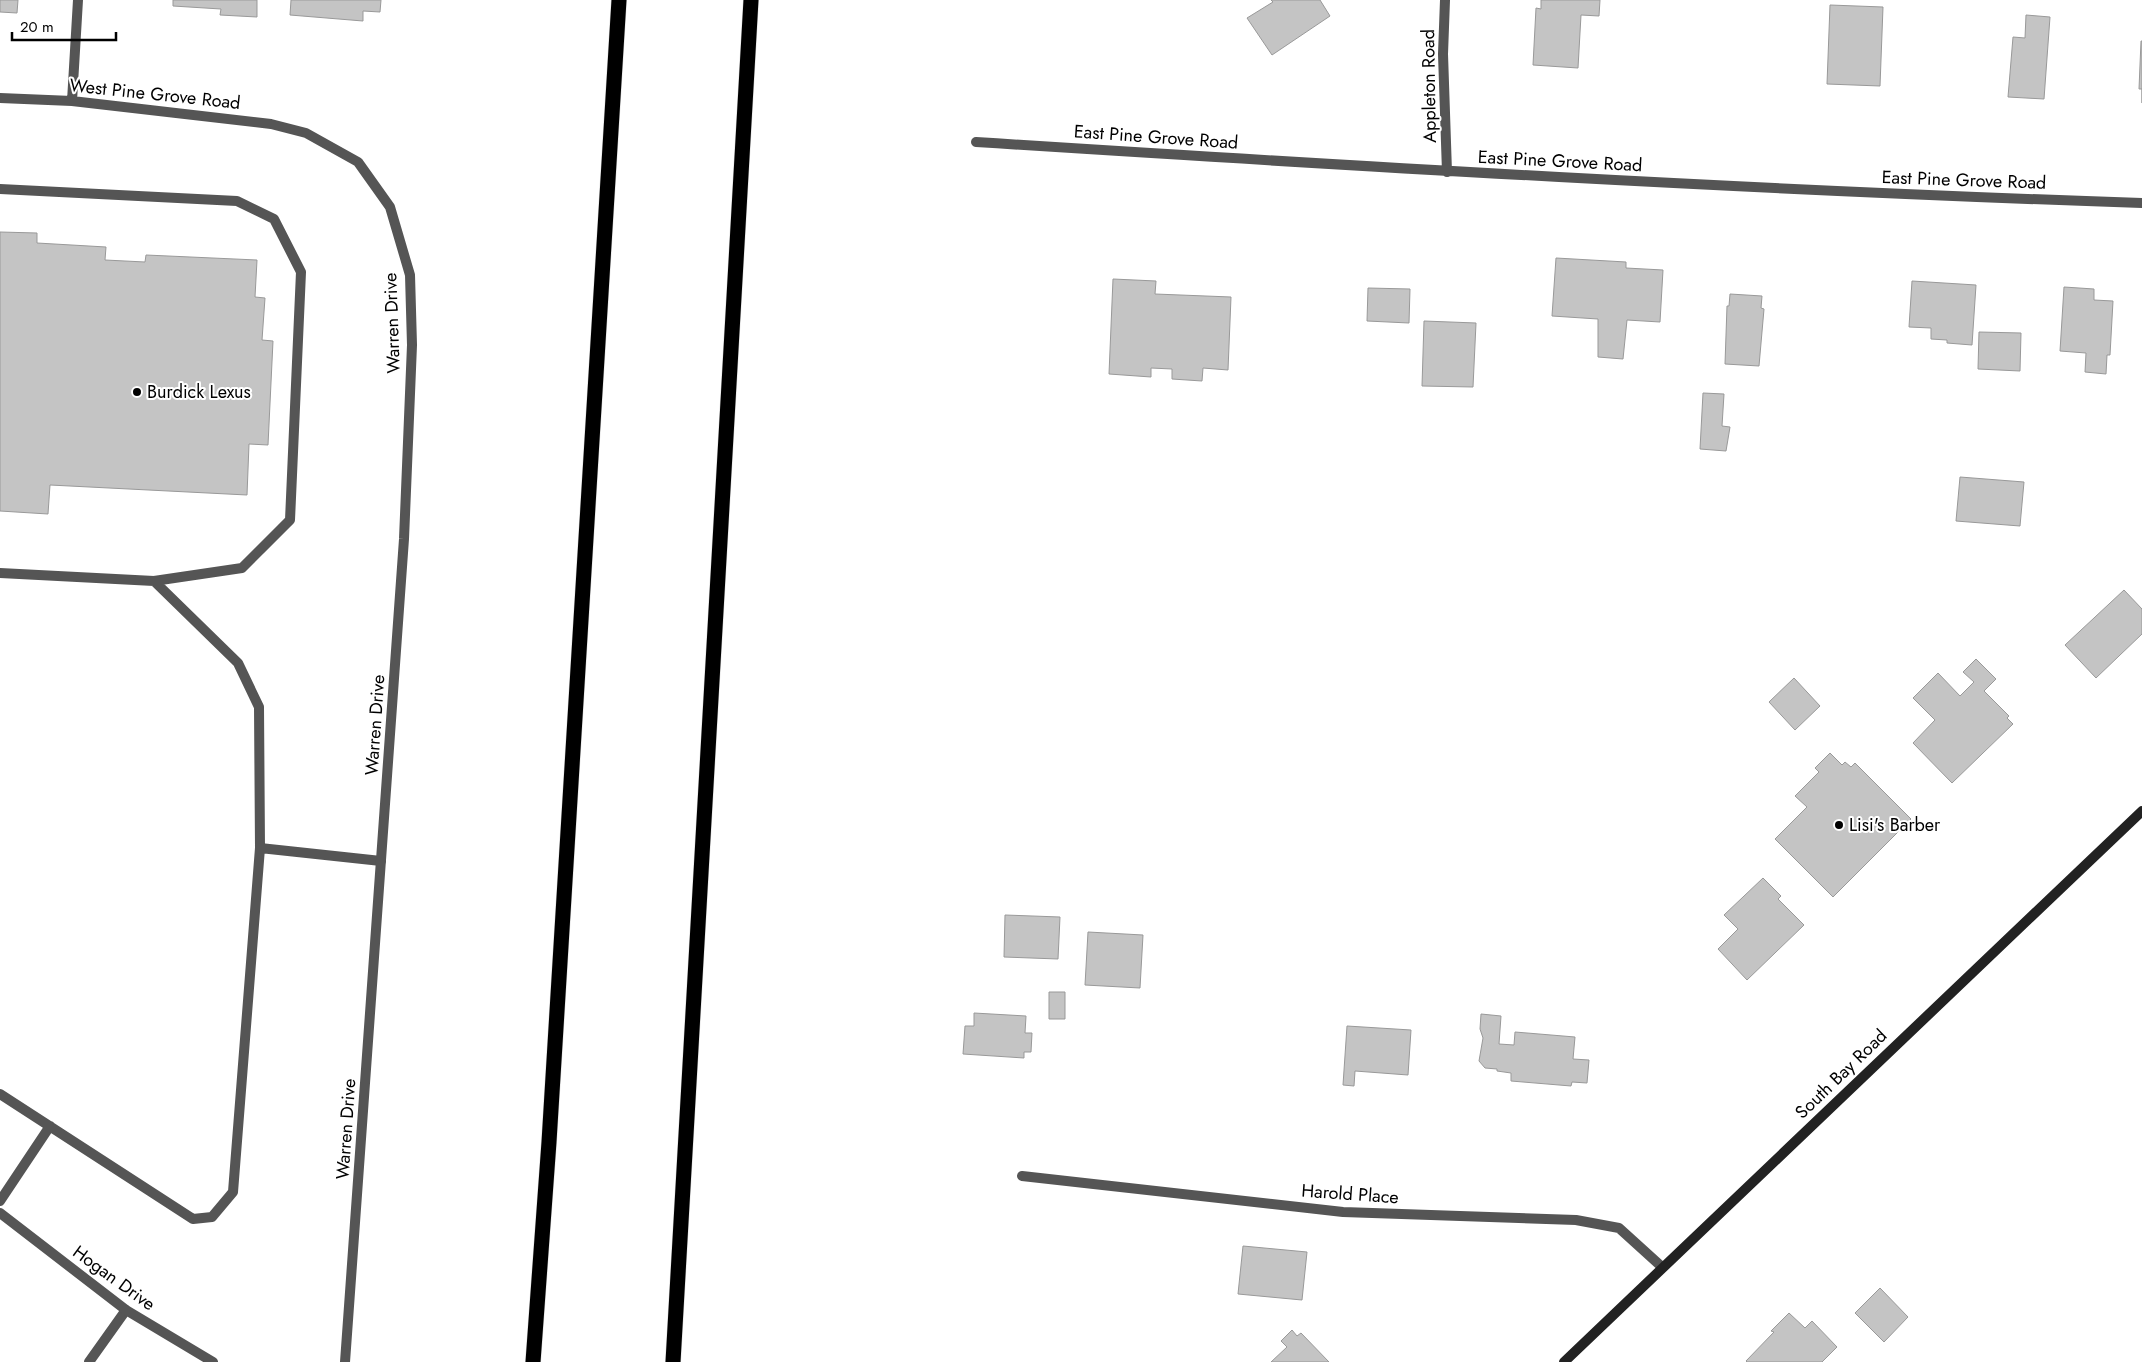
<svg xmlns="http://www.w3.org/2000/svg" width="2142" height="1362" viewBox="0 0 2142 1362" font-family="Jost,sans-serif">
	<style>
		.building { fill: #c4c4c4; stroke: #999 }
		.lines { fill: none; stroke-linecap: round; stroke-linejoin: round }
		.highway-casing { stroke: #dbdbdb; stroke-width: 16 }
		.lane { stroke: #555; stroke-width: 10 }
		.street { stroke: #555; stroke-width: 10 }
		.secondary { stroke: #222; stroke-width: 10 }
		.highway { stroke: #000; stroke-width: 15 }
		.poi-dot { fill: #000; stroke: #fff; stroke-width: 2 }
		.labels { text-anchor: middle; stroke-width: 4; stroke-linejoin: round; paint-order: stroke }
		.street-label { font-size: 18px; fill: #000; stroke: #fff }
		.poi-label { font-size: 18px; fill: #000; stroke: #fff; text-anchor: start }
	</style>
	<rect width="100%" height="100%" fill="#fff"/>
	<path class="building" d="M0 0H18L17 13 0 12Z
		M173 0H257V17L220 15 221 9 173 6Z
		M291 0H381L380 12 363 11V21L290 15Z
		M1271 0H1320L1330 16 1272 55 1247 18 1273 2Z
		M1541 0H1600L1599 16 1581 15 1578 68 1533 65 1536 8 1541 9Z
		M1830 5 1883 7 1880 86 1827 84Z
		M2026 15 2050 17 2044 99 2008 97 2013 37 2025 38Z
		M2141 41H2142V103V89H2139Z
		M0 232 37 233V243L106 247 105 260 145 262 146 255 257 260 255 297 265 298 262 340 273 341 268 445 249 444 247 495 50 485 48 514 0 511Z
		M1556 258 1626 262V268L1663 270 1660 322 1627 320 1623 359 1598 357V319L1552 316Z
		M1113 279 1156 281 1155 294 1231 297 1228 370 1203 368 1202 381 1172 379V369L1151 368V377L1109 374Z
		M1912 281 1976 285 1972 345 1947 343V340L1931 339V328L1909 327Z
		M2064 287 2094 289V300L2113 301 2110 355H2107L2106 374 2085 372 2086 353 2060 351Z
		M1368 288 1410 289 1409 323 1367 321Z
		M1730 294 1762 296 1761 308 1764 309 1759 366 1725 364 1727 306H1729Z
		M1424 321 1476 323 1473 387 1422 386Z
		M1979 332 2021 333 2020 371 1978 369Z
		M1703 393 1724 394 1722 426 1730 427 1726 451 1700 449Z
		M1960 477 2024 482 2020 526 1956 521Z
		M2124 590 2142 609V634L2096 678 2065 645Z
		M1976 659 1996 679 1984 691 2009 716 2007 718 2013 724 1952 783 1913 743 1935 720 1913 698 1938 673 1960 696 1974 682 1963 672Z
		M1794 678 1820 706 1795 730 1769 702Z
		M1830 753 1842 765 1845 762 1851 767 1855 763 1911 819 1833 897 1775 839 1807 807 1795 796 1819 772 1815 768Z
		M1763 878 1781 896 1778 899 1804 925 1747 980 1718 949 1738 929 1724 915Z
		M1005 915 1060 917 1058 959 1004 957Z
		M1088 932 1143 935 1140 988 1085 985Z
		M1049 992H1065V1019H1049Z
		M974 1013 1026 1016 1025 1033H1032L1031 1052H1024V1058L963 1054 965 1026H974Z
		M1481 1014 1501 1016 1499 1044 1514 1045 1515 1032 1575 1037 1573 1059 1589 1060 1587 1083 1572 1082 1571 1086 1511 1081V1073L1497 1071V1069L1485 1068 1479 1061 1483 1038 1480 1029Z
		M1347 1026 1411 1030 1408 1075 1355 1071 1354 1086 1343 1085Z
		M1243 1246 1307 1252 1302 1300 1238 1294Z
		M1880 1288 1908 1317 1884 1342 1855 1313Z
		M1789 1313 1805 1328 1812 1321 1837 1347 1822 1362H1747L1746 1361 1774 1332 1771 1331Z
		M1292 1330 1297 1336 1301 1333 1329 1362H1271L1287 1347 1281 1341Z"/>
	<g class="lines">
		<defs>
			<path id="highway" d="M533 1362 549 1142 619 0
				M673 1362 751 0"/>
		</defs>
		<use href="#highway" class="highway-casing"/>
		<path class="lane" d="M0 189 237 201 274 219 301 272 290 520 242 568 154 581
			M0 573 154 581 238 663 259 707 260 848 381 861
			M0 1094 193 1219 212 1217 233 1192 260 848
			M0 1201 50 1126
			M89 1362 126 1310"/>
		<path class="street" d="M1445 0 1443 54 1447 172
			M0 98 72 101 271 124 306 133 358 162 390 207 410 275 412 345 404 539 345 1362
			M72 101 78 0
			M976 142C1365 167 1753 190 2142 203
			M1022 1176 1343 1212 1576 1220 1619 1228 1662 1267
			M0 1213 126 1310 213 1362"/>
		<path class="secondary" d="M1564 1362 2142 811"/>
		<use href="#highway" class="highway"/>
	</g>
	<g class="poi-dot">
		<circle cx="137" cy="392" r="5"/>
		<circle cx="1839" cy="825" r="5"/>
	</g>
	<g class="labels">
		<g class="street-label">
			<text transform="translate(1429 86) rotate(-91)" y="6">Appleton Road</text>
			<text transform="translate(155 94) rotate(6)" y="6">West Pine Grove Road</text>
			<text transform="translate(1156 137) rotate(4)" y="6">East Pine Grove Road</text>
			<text transform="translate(1560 161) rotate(3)" y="6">East Pine Grove Road</text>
			<text transform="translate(1964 180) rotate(2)" y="6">East Pine Grove Road</text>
			<text transform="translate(392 323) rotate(-92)" y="6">Warren Drive</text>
			<text transform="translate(375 725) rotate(-86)" y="6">Warren Drive</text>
			<text transform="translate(1841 1074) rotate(-44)" y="6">South Bay Road</text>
			<text transform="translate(346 1129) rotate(-86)" y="6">Warren Drive</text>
			<text transform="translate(1350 1194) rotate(4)" y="6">Harold Place</text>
			<text transform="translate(114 1278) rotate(36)" y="6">Hogan Drive</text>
		</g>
		<g class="poi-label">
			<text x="147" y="398">Burdick Lexus</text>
			<text x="1849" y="831">Lisi's Barber</text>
		</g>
	</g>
	<path d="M12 32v8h104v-8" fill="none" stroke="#000000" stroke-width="2.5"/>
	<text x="20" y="32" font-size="15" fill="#000000" stroke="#ffffff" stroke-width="4" paint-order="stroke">20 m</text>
</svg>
